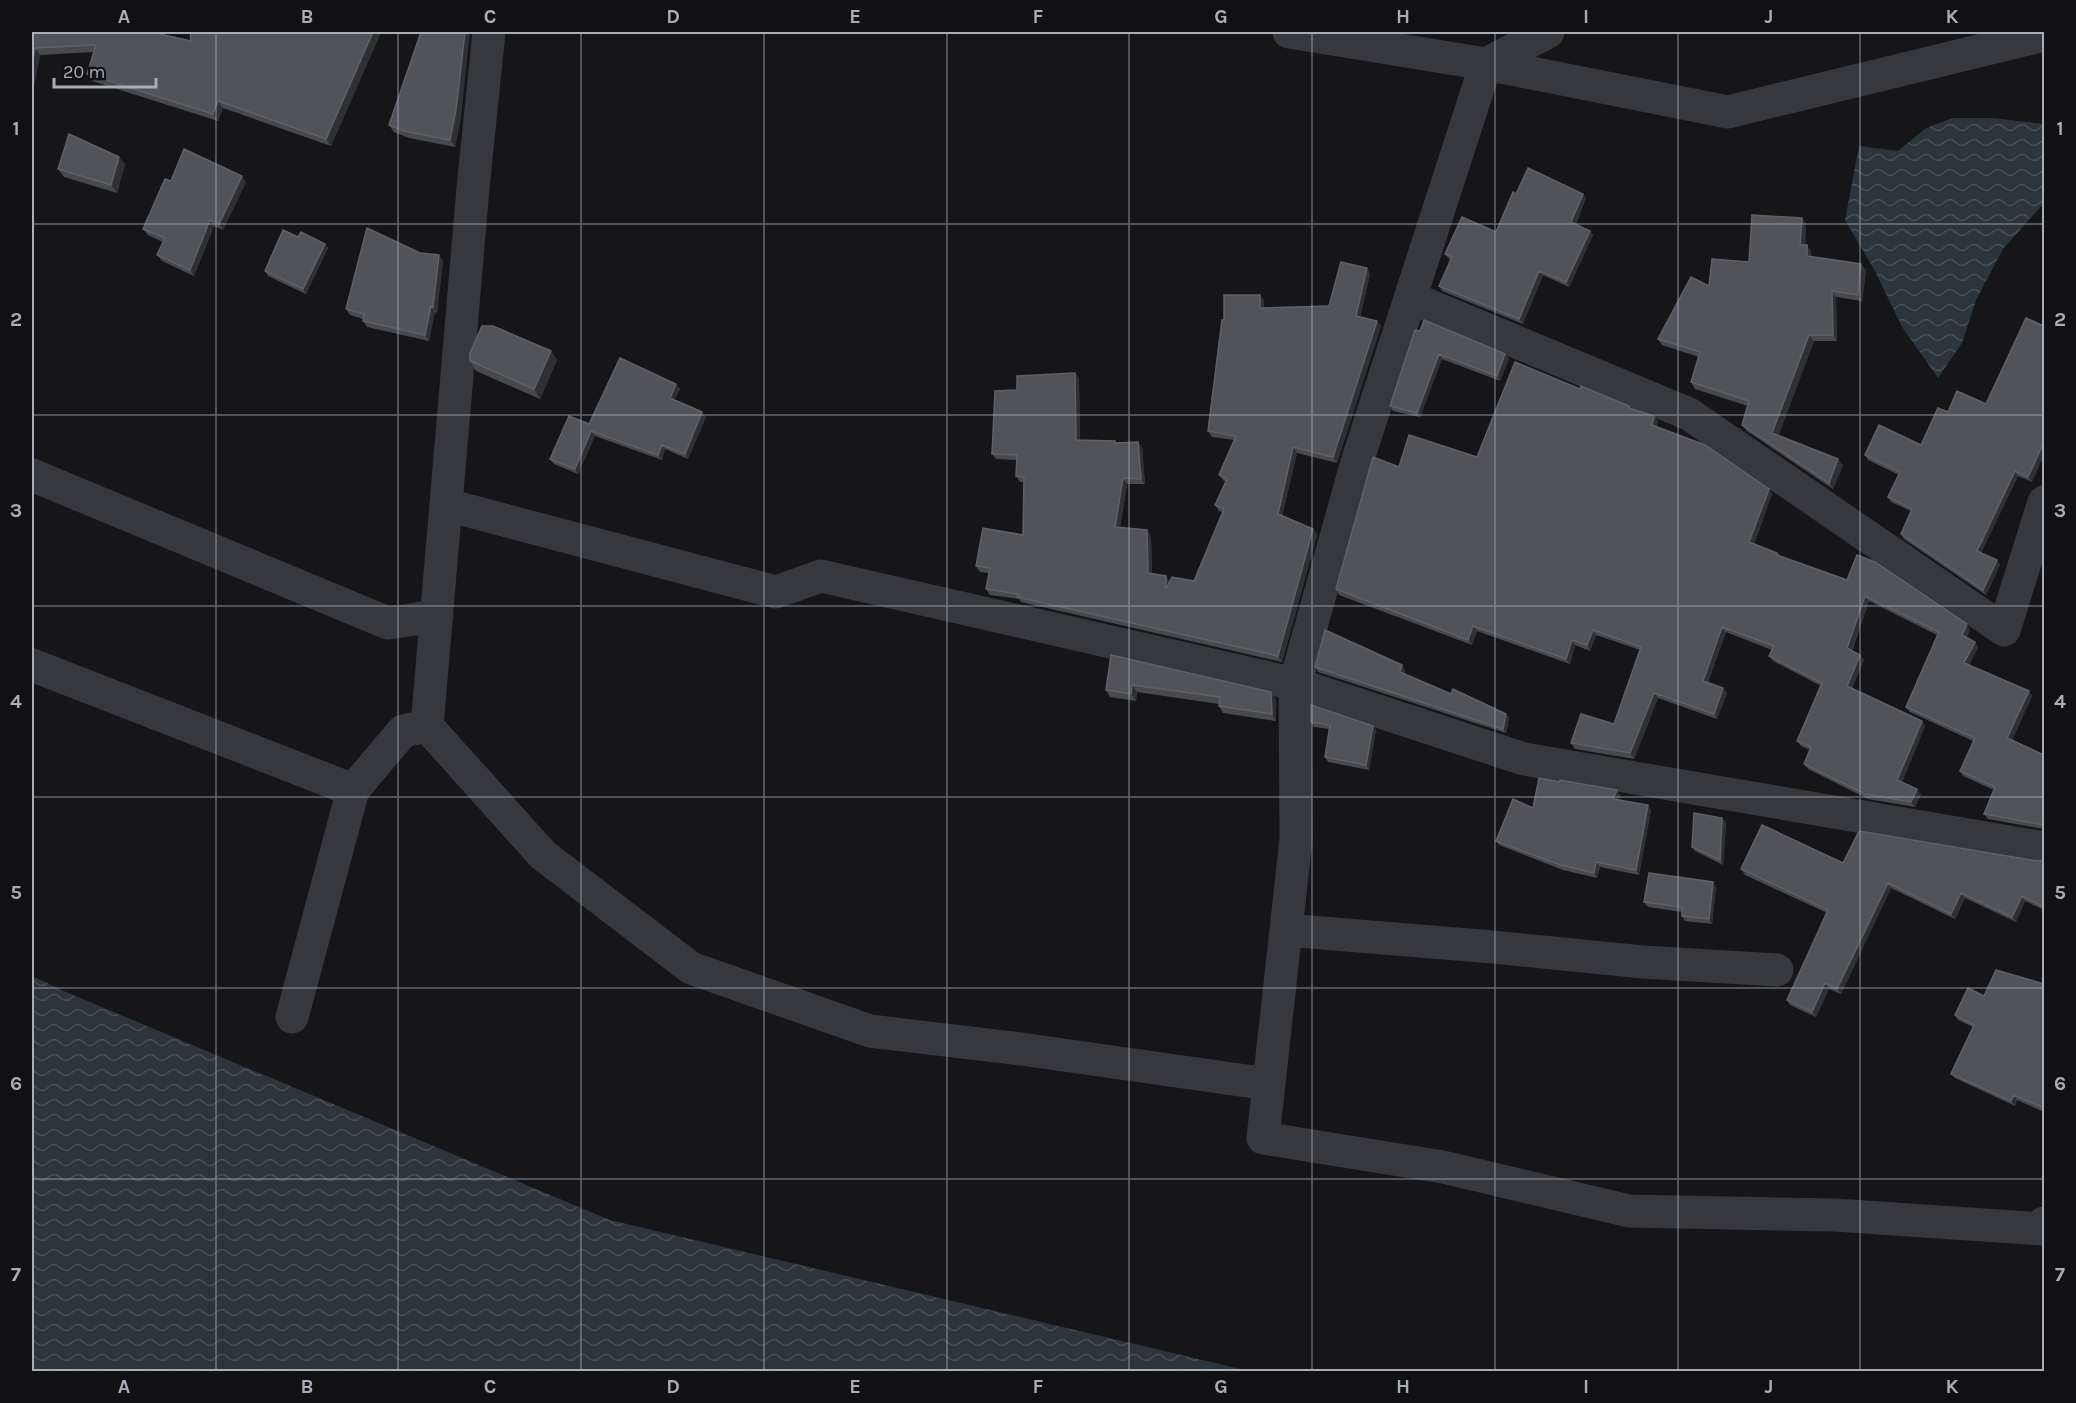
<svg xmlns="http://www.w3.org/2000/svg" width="2076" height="1403" viewBox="0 0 2076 1403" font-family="Karla,sans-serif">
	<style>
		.water { fill: url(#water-waves) }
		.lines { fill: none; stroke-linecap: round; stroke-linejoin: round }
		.minor { stroke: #37383d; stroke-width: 33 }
		.wall { fill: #47494d }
		.shaded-wall { fill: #2f3033 }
		.building { fill: #525359; stroke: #5f6168; stroke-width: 1.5 }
		.grid { fill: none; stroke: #a8adb8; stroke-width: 1.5; stroke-opacity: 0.55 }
		.neatline { fill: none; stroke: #a8adb8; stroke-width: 2 }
		.grid-label { font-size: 20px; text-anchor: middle; font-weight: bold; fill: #a8adb8 }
	</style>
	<defs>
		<pattern id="water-waves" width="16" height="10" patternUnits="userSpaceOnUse" patternTransform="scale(1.5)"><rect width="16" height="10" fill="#2c353c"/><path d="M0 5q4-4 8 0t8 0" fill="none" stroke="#485056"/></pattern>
	</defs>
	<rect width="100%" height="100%" fill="#161618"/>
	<path class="water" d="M1953 118H1991L2044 124V203L2003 249 1976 300 1962 343 1938 378 1902 327 1876 273 1845 220 1859 146 1898 151 1926 128Z
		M32 976 66 992 610 1220 1249 1371H32Z"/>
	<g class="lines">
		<path class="minor" d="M489 32 473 188 427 726 543 855 691 968 870 1031 1021 1049 1268 1084
			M1289 32 1486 64 1357 462 1295 684 1296 839 1263 1138 1443 1167 1629 1211 1835 1215 2043 1229 2044 1223
			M1548 32 1486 64 1728 112 2044 35
			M1411 298 1689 414 2004 630 2044 502
			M32 475 388 623 437 616
			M447 505 776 592 821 576 1295 684 1524 759 2044 848
			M32 665 353 790 403 731 427 726
			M1286 930 1493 947 1643 962 1777 970
			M292 1017 353 790"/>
	</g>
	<path class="wall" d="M32 32 191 41 381 32 331 146 223 108 218 121 92 81 87 74 94 52 40 55 34 85 32 84Z
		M461 117 455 147 409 138 394 132 389 125Z
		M119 157 125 164 117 193 64 177 58 169Z
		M171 181 246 182 223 230 214 226 194 276 162 261 157 255 163 242 148 235 143 229Z
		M1516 194 1586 198 1576 224 1590 231 1593 235 1569 287 1543 275 1523 324 1442 291 1439 286 1450 260 1445 254 1496 232Z
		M1802 218 1806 224 1805 245 1811 251V257L1866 270 1862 301 1836 297 1837 341H1814L1778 436 1843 465 1833 489 1747 431 1742 425 1748 406 1695 389 1691 382 1699 357 1662 345 1658 339 1709 286 1749 262Z
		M298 237 325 244 328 248 306 294 268 276 265 271Z
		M420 253 439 255 443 261 437 313 435 312 429 341 367 327 363 321V319L350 315 346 309Z
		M1367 268 1370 274 1360 317 1377 321 1381 326 1337 463 1297 453 1282 516 1313 529 1317 535 1282 662 1021 602 1019 599 990 595 986 589 989 573 980 572 976 566 1023 535 1024 482H1020L1016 476V460L996 459 992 454 1017 390 1075 373 1079 379 1080 440 1117 443 1138 442 1142 448 1145 484H1127L1120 528 1151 536 1152 574 1170 581H1194L1223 512 1219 511 1215 505 1226 482 1223 480 1219 475 1234 440 1212 437 1208 431 1224 320 1264 300V308L1329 306Z
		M2044 326V454L2032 482 2018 476 1981 553 1997 560 2000 565 1986 595 1904 539 1901 534 1911 511 1891 502 1888 497 1899 475 1868 460 1865 455 1921 445 1948 412 1986 404Z
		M1415 330 1505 354 1509 359 1500 381 1442 359 1420 417 1393 411 1390 406Z
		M551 351 557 360 540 399 476 371 470 361Z
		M676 384 680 389 674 400 706 417 688 459 665 449 662 460 595 436 578 474 554 464 550 459 589 424Z
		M1580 389 1629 406 1632 409 1658 421 1656 427 1769 489 1772 494 1754 544 1777 553 1780 556 1970 630 1967 637 1975 642 1978 647 1969 665 2029 691 2032 696 2012 740 2044 755V829L1988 819 1984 814 1994 790 1963 776 1960 771 1973 741 1910 712 1906 707 1937 635 1869 601 1852 651 1860 655 1864 660 1852 688 1922 721 1925 726 1902 782 1921 794 1915 807 1868 799 1808 769 1804 764 1810 750 1801 746 1797 741 1821 686 1773 661 1769 656 1772 650 1726 632 1708 682 1727 693 1717 719 1658 698 1634 759 1575 749 1571 743 1614 724 1640 650 1596 635 1590 651 1575 645 1570 664 1477 631 1472 645 1339 595 1336 589 1399 467 1477 457Z
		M1111 655 1276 699V721L1223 713 1219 706V704L1137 692 1136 701 1110 697 1106 690Z
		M1315 667 1405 670 1404 674 1451 694 1506 714 1509 718 1506 733 1318 672Z
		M1311 722 1373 726 1376 730 1369 770 1328 762 1325 757 1330 729 1314 727Z
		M1620 795 1618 800 1648 805 1651 810 1639 875 1600 867 1597 878 1563 870 1499 845 1496 841 1533 808Z
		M1722 818 1726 823 1723 865 1695 851 1692 847Z
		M2044 860V910L2025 901 2016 922 1965 898 1955 919 1891 888 1841 994 1829 989 1816 1017 1790 1005 1787 1000 1827 913 1745 875 1741 869 1843 863Z
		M1716 887 1712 924 1685 921 1682 916V912L1648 907 1644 902Z
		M2044 984V1112L2017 1100 2015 1106 1955 1078 1951 1074 1973 1027 1958 1020 1955 1015 1984 996Z"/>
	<path class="shaded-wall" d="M373 32H381L331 146 326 139Z
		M465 32H470L461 117 455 147 450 140Z
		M35 48 40 55 34 85 32 82V65Z
		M218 101 223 108 218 121 213 114Z
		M119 157 125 164 117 193 111 185Z
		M242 176 246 182 223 230 219 224Z
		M1583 194 1586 198 1574 227 1571 222Z
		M1802 218 1806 224 1805 252 1800 245Z
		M210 220 214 226 194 276 190 270Z
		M1590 231 1593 235 1569 287 1566 282Z
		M325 244 328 248 306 294 303 289Z
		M1807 245 1811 251 1812 262 1807 256Z
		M439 255 443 261 437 313 433 307Z
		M1861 264 1866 270 1862 301 1858 295Z
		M1367 268 1370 274 1359 321 1356 316Z
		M1539 271 1543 275 1523 324 1519 319Z
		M1832 291 1836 297 1837 341 1833 335Z
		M1260 295 1264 300V314L1260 308Z
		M431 306 435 312 429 341 425 335Z
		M1377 321 1381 326 1337 463 1333 457Z
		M1809 335 1814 341 1777 440 1772 433Z
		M551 351 557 360 540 399 534 389Z
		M1439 354 1442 359 1420 417 1417 413Z
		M1505 354 1509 359 1500 381 1497 376Z
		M1075 373 1079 379 1080 445 1076 440Z
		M676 384 680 389 673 403 670 398Z
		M702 412 706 417 688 459 685 454Z
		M1654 416 1658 421 1656 431 1652 425Z
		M591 431 595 436 578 474 575 469Z
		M1138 442 1142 448 1145 484 1141 479Z
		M2044 442V454L2032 482 2028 477Z
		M662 445 665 449 662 460 658 455Z
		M1293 447 1297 453 1281 520 1278 514Z
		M1838 459 1843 465 1833 489 1829 483Z
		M2015 471 2018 476 1980 555 1977 551Z
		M1123 478 1127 484 1119 533 1115 527Z
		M1769 489 1772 494 1753 548 1749 542Z
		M1313 529 1317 535 1282 662 1278 656Z
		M1147 530 1151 536 1152 579 1148 573Z
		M1997 560 2000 565 1986 595 1983 590Z
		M1166 576 1170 582 1166 589Z
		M1865 596 1869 601 1850 654 1847 648Z
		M1967 624 1970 630 1965 640 1962 635Z
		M1473 626 1477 631 1472 645 1468 640Z
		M1722 627 1726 632 1707 686 1703 681Z
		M1593 630 1596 635 1590 651 1587 645Z
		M1572 640 1575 645 1570 664 1566 659Z
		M1975 642 1978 647 1968 668 1964 663Z
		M1860 655 1864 660 1851 691 1847 686Z
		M1402 665 1405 670 1403 677 1400 672Z
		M1132 685 1137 692 1136 701 1131 694Z
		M1723 688 1727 693 1717 719 1714 714Z
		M2029 691 2032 696 2011 743 2007 738Z
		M1271 692 1276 699V721L1272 714Z
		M1654 693 1658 698 1634 759 1630 753Z
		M1506 714 1509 718 1506 733 1503 729Z
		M1922 721 1925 726 1901 785 1897 780Z
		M1373 726 1376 730 1369 770 1366 765Z
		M1917 789 1921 794 1915 807 1911 802Z
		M1617 790 1620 795 1617 804 1613 799Z
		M1648 805 1651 810 1639 875 1636 870Z
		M1722 818 1726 823 1723 865 1720 860Z
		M1596 862 1600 867 1597 878 1594 873Z
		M1713 882 1716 887 1712 924 1709 919Z
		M1888 883 1891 888 1841 994 1837 989Z
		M1961 893 1965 898 1955 919 1951 914Z
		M2022 896 2025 901 2016 922 2012 917Z
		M1825 983 1829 989 1816 1017 1812 1012Z
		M2014 1095 2017 1100 2015 1106 2011 1101Z"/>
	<path class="building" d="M32 32H151L191 41 190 32H373L326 139 218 101 213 114 87 74 96 45 35 48 32 65Z
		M421 32H465L456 110 450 140 404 131 389 125Z
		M69 134 119 157 111 185 58 169Z
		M184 149 242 176 219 224 210 220 190 270 157 255 165 238 143 229 165 179 171 181Z
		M1528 168 1583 194 1571 222 1590 231 1566 282 1539 271 1519 319 1439 286 1452 257 1445 254 1462 217 1496 232 1513 192 1516 194Z
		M1752 215 1802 218 1800 245H1807V256L1861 264 1858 295 1832 291 1833 335H1809L1772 433 1838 459 1829 483 1742 425 1749 401 1691 382 1700 352 1658 339 1691 277 1709 286 1712 259 1749 262Z
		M367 228 420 253 439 255 433 307 431 306 425 335 363 321 364 314 346 309Z
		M283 230 298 237 301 232 325 244 303 289 265 271Z
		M1341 262 1367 268 1356 316 1377 321 1333 457 1293 447 1278 514 1313 529 1278 656 1017 597 1018 594 986 589 990 568 976 566 983 528 1023 535 1024 477 1016 476 1017 455 992 454 995 391 1017 390V376L1075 373 1076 440 1115 441V443L1138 442 1141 479 1123 478 1115 527 1147 530 1148 573 1166 576V589L1172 577 1194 581 1224 509 1215 505 1227 479 1219 475 1236 436 1208 431 1222 320H1224V295H1260V308L1329 306Z
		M2026 318 2044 326V442L2028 477 2015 471 1977 551 1997 560 1983 590 1901 534 1912 509 1888 497 1900 472 1865 455 1879 425 1921 445 1938 408 1948 412 1957 391 1986 404Z
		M1424 320 1505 354 1497 376 1439 354 1417 413 1390 406 1415 330 1420 331Z
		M482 326H493L551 351 534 389 470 361V353Z
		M620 358 676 384 670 398 702 412 685 454 662 445 658 455 591 431 575 469 550 459 569 416 589 424Z
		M1515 362 1580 389 1581 386 1629 406V408L1654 416 1652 425 1705 445 1769 489 1749 542 1777 553V555L1847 580 1857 555 1875 562 1967 624 1962 635 1975 642 1964 663 2029 691 2007 738 2044 755V825L1984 814 1995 787 1960 771 1975 738 1906 707 1939 632 1865 596 1847 648 1860 655 1847 686 1922 721 1897 780 1917 789 1911 802 1865 794 1804 764 1811 747 1797 741 1822 683 1769 656 1774 646 1722 627 1703 681 1723 688 1714 714 1654 693 1630 753 1571 743 1581 714 1614 724 1641 647 1593 630 1587 645 1572 640 1566 659 1473 626 1468 640 1336 589 1373 457 1399 467 1409 435 1477 457Z
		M1325 630 1402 665 1400 672 1451 694 1453 689 1506 714 1503 729 1315 667Z
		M1111 655 1271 692 1272 714 1219 706 1220 697 1132 685 1131 694 1106 690Z
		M1311 705 1373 726 1366 765 1325 757 1330 725 1311 722Z
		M1539 778 1559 782 1560 780 1617 790 1613 799 1648 805 1636 870 1596 862 1594 873 1560 865 1496 841 1513 799 1533 808Z
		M1694 813 1722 818 1720 860 1692 847Z
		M1762 825 1843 863 1859 831 2037 861 2044 860V907L2022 896 2012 917 1961 893 1951 914 1888 883 1837 989 1825 983 1812 1012 1787 1000 1828 910 1741 869Z
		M1649 873 1713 882 1709 919 1682 916V907L1644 902Z
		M1996 970 2044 984V1108L2014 1095 2011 1101 1951 1074 1974 1025 1955 1015 1968 988 1984 996Z"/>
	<path class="grid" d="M216 32V1372M398 32V1372M581 32V1372M764 32V1372M947 32V1372M1129 32V1372M1312 32V1372M1495 32V1372M1678 32V1372M1860 32V1372M32 224H2044M32 415H2044M32 606H2044M32 797H2044M32 988H2044M32 1179H2044"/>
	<rect width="2076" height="1403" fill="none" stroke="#111113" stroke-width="66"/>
	<path d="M54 78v9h102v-9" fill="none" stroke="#a8adb8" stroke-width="3"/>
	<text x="63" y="78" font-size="18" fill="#a8adb8" stroke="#111113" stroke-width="4.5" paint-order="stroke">20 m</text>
	<rect x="33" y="33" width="2010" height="1337" class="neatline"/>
	<g class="grid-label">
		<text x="124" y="23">A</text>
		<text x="307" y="23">B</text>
		<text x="490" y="23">C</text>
		<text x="673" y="23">D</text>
		<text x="855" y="23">E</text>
		<text x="1038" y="23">F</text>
		<text x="1221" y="23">G</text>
		<text x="1403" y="23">H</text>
		<text x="1586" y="23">I</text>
		<text x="1769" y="23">J</text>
		<text x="1952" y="23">K</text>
		<text x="16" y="135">1</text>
		<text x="2060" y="135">1</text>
		<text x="16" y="326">2</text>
		<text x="2060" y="326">2</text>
		<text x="16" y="517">3</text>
		<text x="2060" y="517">3</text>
		<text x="16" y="708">4</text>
		<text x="2060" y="708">4</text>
		<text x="16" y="899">5</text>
		<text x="2060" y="899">5</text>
		<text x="16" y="1090">6</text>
		<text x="2060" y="1090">6</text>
		<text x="16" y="1281">7</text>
		<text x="2060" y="1281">7</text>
		<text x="124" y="1393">A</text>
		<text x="307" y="1393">B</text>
		<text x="490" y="1393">C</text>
		<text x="673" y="1393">D</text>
		<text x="855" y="1393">E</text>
		<text x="1038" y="1393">F</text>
		<text x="1221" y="1393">G</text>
		<text x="1403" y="1393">H</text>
		<text x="1586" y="1393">I</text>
		<text x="1769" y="1393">J</text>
		<text x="1952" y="1393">K</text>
	</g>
</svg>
